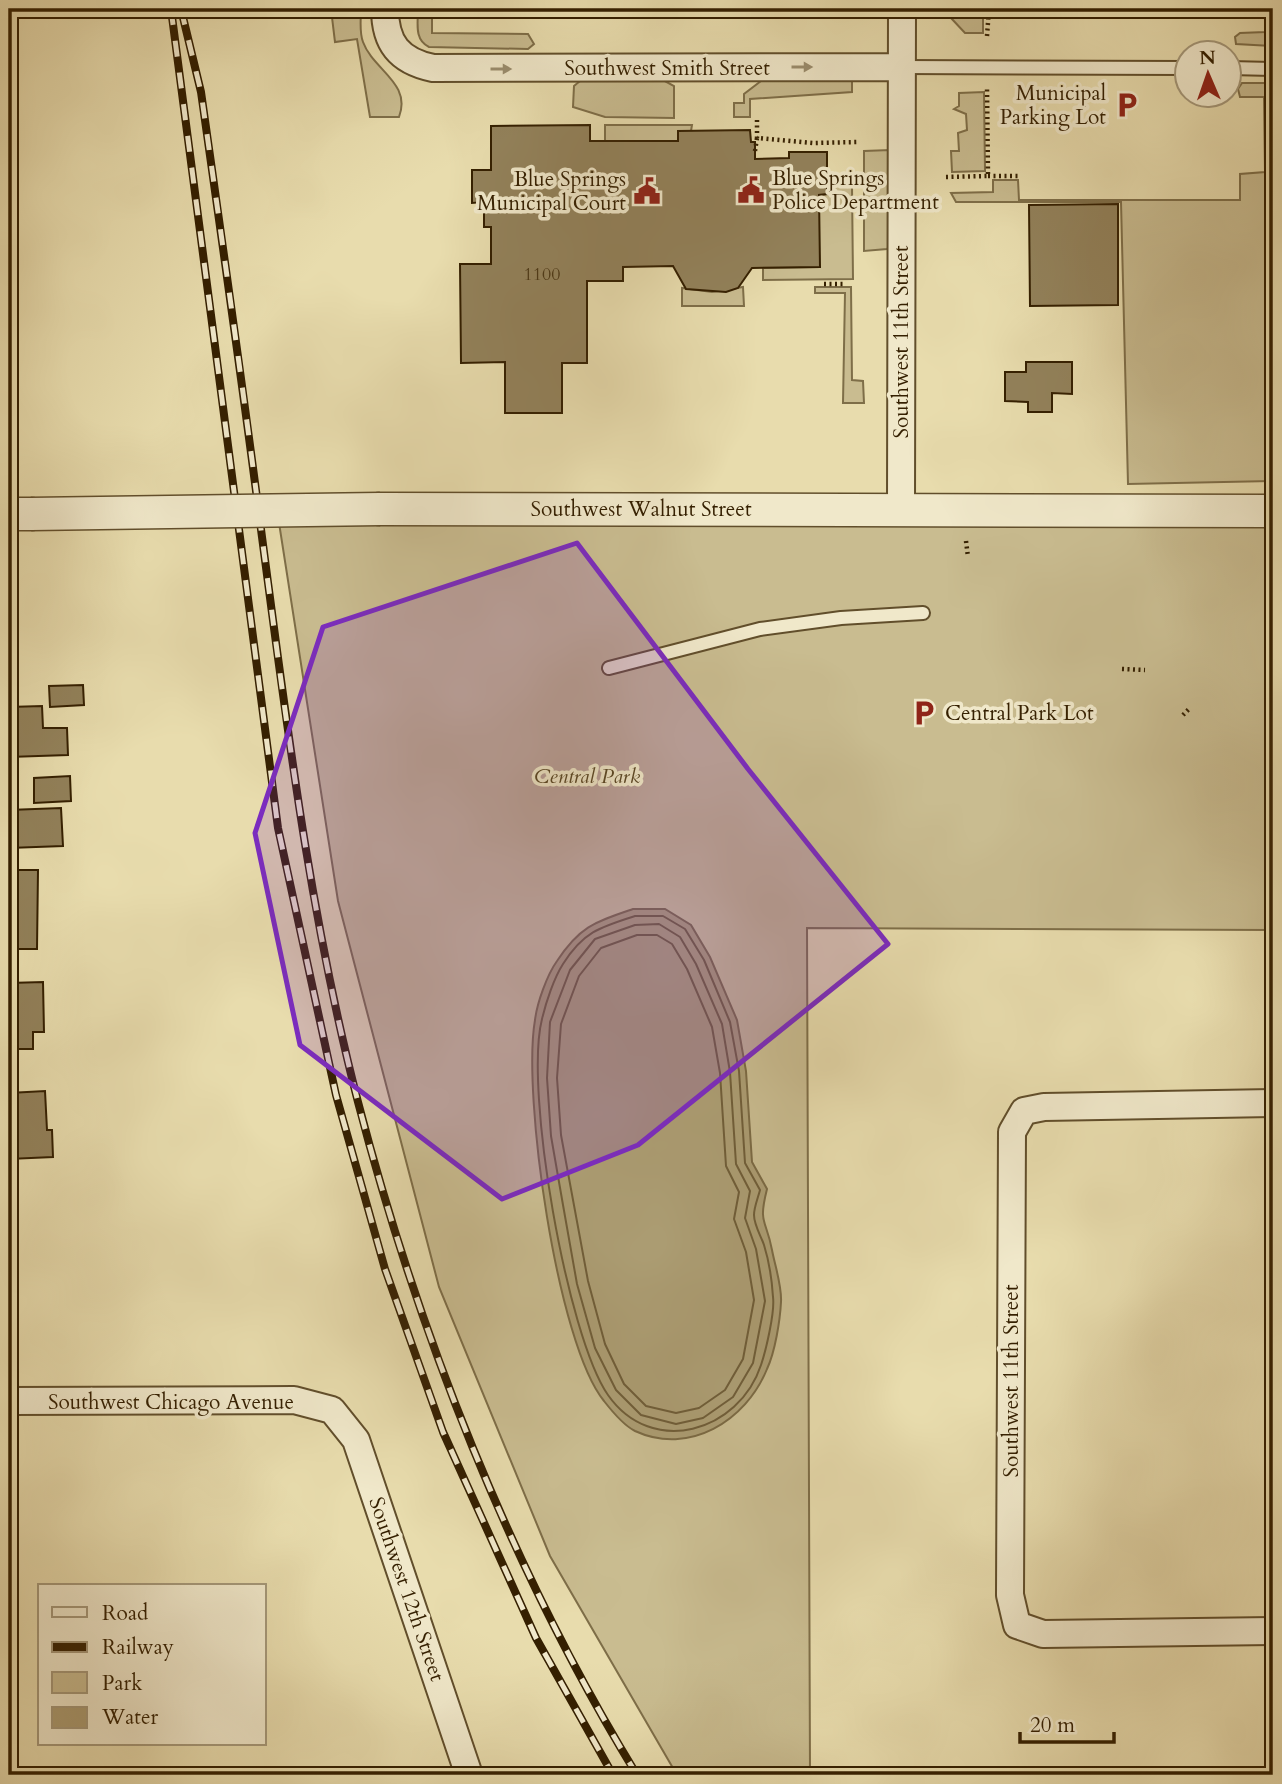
<svg xmlns="http://www.w3.org/2000/svg" width="1282" height="1784" viewBox="0 0 1282 1784" font-family="Cardo,serif">
	<style>
		.green { fill: #c9bc90; stroke: #7e6e48; stroke-width: 2 }
		.water { fill: #ab9c72; stroke: #7b6a44; stroke-width: 2 }
		.lines { fill: none; stroke-linecap: round; stroke-linejoin: round }
		.shore { stroke: #705e39; stroke-width: 2 }
		.building { fill: #92815a; stroke: #341f00; stroke-width: 2 }
		.service-casing { stroke: #614e2b; stroke-width: 16 }
		.minor-casing { stroke: #614e2b; stroke-width: 30 }
		.tertiary-casing { stroke: #614e2b; stroke-width: 35 }
		.path { stroke: #341f00; stroke-width: 4.5; stroke-dasharray: 2 3.5; stroke-linecap: butt }
		.service { stroke: #f0e8ca; stroke-width: 12 }
		.minor { stroke: #f0e8ca; stroke-width: 26 }
		.tertiary { stroke: #f0e8ca; stroke-width: 32 }
		.rail-casing { stroke: #341f00; stroke-width: 8 }
		.rail { stroke: #f0e8ca; stroke-width: 5; stroke-dasharray: 16; stroke-linecap: butt }
		.tertiary-bridge-casing { stroke: #614e2b; stroke-width: 35; stroke-linecap: butt }
		.tertiary-bridge { stroke: #f0e8ca; stroke-width: 32 }
		.oneway { fill: #9b8e6f }
		.marked { fill: #7b2cbf; fill-opacity: 0.2; stroke: #7b2cbf; stroke-width: 5; stroke-linejoin: round }
		.labels { text-anchor: middle; stroke-width: 7; stroke-linejoin: round; paint-order: stroke }
		.number-label { font-size: 18px; fill: #4c3816 }
		.street-label { font-size: 21px; fill: #341f00; stroke: #f0e8ca }
		.poi-label { font-size: 21px; fill: #341f00; stroke: #f0e8ca; text-anchor: end }
		.park-label { font-size: 21px; font-style: italic; fill: #594624; stroke: #f0e8ca }
	</style>
	<rect width="100%" height="100%" fill="#e8dcad"/>
	<filter id="stains"><feTurbulence type="fractalNoise" baseFrequency=".00286" numOctaves="4"/><feColorMatrix values="0 0 0 0 .2 0 0 0 0 .09 0 0 0 0 .02 0 0 0 .5 -.17"/></filter>
	<radialGradient id="worn" r=".72"><stop offset=".6" stop-color="#630" stop-opacity="0"/><stop offset="1" stop-color="#630" stop-opacity=".3"/></radialGradient>
	<path class="green" d="M331 9H361C361 19 359 32 363 42 373 70 412 83 399 117H370L357 39 335 42Z
		M418 9H432V33L528 34 534 44 528 49 429 47C414 40 418 23 418 9Z
		M951 9H983V33H965L951 18Z
		M1265 9H1273V46L1236 44 1235 37 1240 33 1265 32Z
		M663 80 674 86V118L605 117 573 107 574 86 580 81Z
		M761 81H852V92L750 99V117H734V103H744V94Z
		M1242 83H1273V481L1128 484 1121 202H956L951 193 993 192V180H1018L1019 200H1240V174L1265 172 1264 97H1240L1238 89Z
		M984 92 985 171 952 172 951 151H959L958 133 967 130 966 114 954 109 959 106V93Z
		M605 125H692L691 131H678V141H605Z
		M890 150V245L887 249 864 251V151Z
		M827 186H852L853 279 763 280V268L819 267V195L827 194Z
		M743 287 744 306H682V288L712 292Z
		M815 287H851L852 380 863 381 864 403H843L845 293H815Z
		M277 510 1273 511V930L807 928 810 1775H677L550 1556 439 1287 338 901Z"/>
	<path class="water" d="M633 909H665L691 925 710 957 737 1020 746 1071 752 1162 767 1189C758 1225 766 1218 772 1250 775 1266 782 1286 781 1302 780 1321 775 1352 767 1369 746 1421 689 1456 635 1431 625 1426 611 1410 604 1401 557 1344 522 1094 535 1020 537 1003 547 975 557 961 580 926 595 922 633 909Z"/>
	<g class="lines">
		<path class="shore" d="M635 916H663L685 929 704 960 730 1022 739 1071 745 1163 760 1190C758 1198 754 1207 754 1215 754 1225 761 1236 764 1245 769 1261 772 1281 773 1297 775 1312 766 1350 761 1365 739 1432 652 1458 608 1395 567 1336 524 1089 542 1019 546 1002 554 978 563 964 583 932 600 927 635 916Z
			M659 924 680 937 696 964 722 1024 730 1072 736 1164 750 1191 745 1218 756 1249 765 1301 753 1363 733 1397 703 1418 676 1424 641 1415 616 1390 595 1348 577 1284 563 1205 551 1136 547 1078 550 1022 570 970 595 939 635 925Z
			M637 935H657L672 944 687 969 712 1027 720 1073 726 1166 739 1192 734 1219 746 1252 754 1300 743 1359 725 1390 699 1408 676 1413 646 1406 624 1384 605 1344 588 1281 561 1135 557 1078 561 1024 579 976 601 948Z"/>
	</g>
	<path class="building" d="M590 125V141H678V131L750 130 751 142H755V159L789 158V152H827V194L819 195 820 267 752 268 738 288 726 292 686 289 673 266 623 267V281H587V363H562V413H505V362L461 363 460 264H491V227H484V202L472 203V170H491V126Z
		M1118 204V305L1030 306 1029 205Z
		M1026 362H1072V394L1052 393V412H1028V402L1005 401V372H1026Z
		M83 685 84 705 50 707 49 686Z
		M42 706 43 728H67L68 755 9 757V707Z
		M70 776 71 801 34 803V778Z
		M61 808 63 846 9 848V810Z
		M9 870H38L37 949H9Z
		M43 982 44 1032H33V1049H9V983Z
		M45 1091 47 1130H52L53 1157 9 1159V1093Z"/>
	<g class="lines">
		<defs>
			<path id="service" d="M902 67 1188 68
				M1230 68 1273 69
				M609 668 760 629 841 618 923 613"/>
			<path id="minor" d="M385 9C385 43 399 61 433 68L902 67
				M901 508 902 9
				M1273 1103 1044 1107 1024 1111 1012 1132 1010 1595 1017 1625 1043 1634 1273 1631
				M9 1401 294 1400 332 1410 356 1440 469 1775"/>
			<path id="tertiary" d="M380 509 1273 511
				M9 514H31"/>
		</defs>
		<use href="#service" class="service-casing"/>
		<use href="#minor" class="minor-casing"/>
		<use href="#tertiary" class="tertiary-casing"/>
		<path class="path" d="M987 36 989 9
			M757 120V138L813 143 857 142
			M755 151 757 138
			M988 176H1018
			M946 177 988 176 987 87
			M824 284H843
			M966 541 968 557
			M1122 669 1145 670
			M1183 715 1189 709"/>
		<use href="#service" class="service"/>
		<use href="#minor" class="minor"/>
		<use href="#tertiary" class="tertiary"/>
		<defs>
			<path id="rail" d="M171 9 278 828 336 1095 385 1269 443 1432 536 1638 613 1775
				M181 9 201 92C222 240 243 388 262 537 287 726 310 917 358 1102 418 1333 512 1571 637 1775"/>
		</defs>
		<use href="#rail" class="rail-casing"/>
		<use href="#rail" class="rail"/>
		<defs>
			<path id="tertiary-bridge" d="M31 514 380 509"/>
		</defs>
		<use href="#tertiary-bridge" class="tertiary-bridge-casing"/>
		<use href="#tertiary-bridge" class="tertiary-bridge"/>
	</g>
	<defs><path id="oneway-solid" d="M-6-.8H1V-3.2L6.5 0L1 3.2V.8H-6Z" transform="scale(1.75)"/></defs>
	<g class="oneway">
		<use href="#oneway-solid" transform="translate(802 67)"/>
		<use href="#oneway-solid" transform="translate(501 69)"/>
	</g>
	<path class="marked" d="M577 543 748 769 888 944 638 1145 502 1199 300 1045 255 833 323 627Z"/>
	<defs>
		<symbol id="parking-bare" viewBox="-9 -9 18 18"><path d="M-3.5-5.5H1a3.5 3.5 0 0 1 0 7H-1V5.5H-3.5ZM-1-3.4V-.6H.8a1.4 1.4 0 0 0 0-2.8Z" fill="#8f2418" stroke="#f0e8ca" stroke-width="2.5" paint-order="stroke"/></symbol>
		<symbol id="civic-bare" viewBox="-9 -9 18 18"><path d="M-.6-6.5H3V-4.5H.6V-3L4-1V1h2V6H-6V1h2V-1L-.6-3ZM-1.2 2.5V6h2.4V2.5Z" fill="#8f2418" stroke="#f0e8ca" stroke-width="2.5" paint-order="stroke"/></symbol>
	</defs>
	<g fill-rule="evenodd">
		<use href="#parking-bare" x="1108" y="86" width="38" height="38"/>
		<use href="#civic-bare" x="732" y="171" width="38" height="38"/>
		<use href="#civic-bare" x="628" y="172" width="38" height="38"/>
		<use href="#parking-bare" x="905" y="694" width="38" height="38"/>
	</g>
	<g class="labels">
		<g class="number-label">
			<text x="542" y="280">1100</text>
		</g>
		<g class="street-label">
			<text x="667" y="75">Southwest Smith Street</text>
			<text transform="translate(901 342) rotate(-90)" y="7">Southwest 11th Street</text>
			<text x="641" y="516">Southwest Walnut Street</text>
			<text transform="translate(1011 1381) rotate(-90)" y="7">Southwest 11th Street</text>
			<text x="171" y="1409">Southwest Chicago Avenue</text>
			<text transform="translate(407 1589) rotate(71)" y="7">Southwest 12th Street</text>
		</g>
		<g class="poi-label">
			<text x="1106" y="100">Municipal<tspan x="1106" dy="24">Parking Lot</tspan></text>
			<text x="772" y="185" text-anchor="start">Blue Springs<tspan x="772" dy="24">Police Department</tspan></text>
			<text x="626" y="186">Blue Springs<tspan x="626" dy="24">Municipal Court</tspan></text>
			<text x="945" y="720" text-anchor="start">Central Park Lot</text>
		</g>
		<g class="park-label">
			<text x="587" y="783">Central Park</text>
		</g>
	</g>
	<rect width="1282" height="1784" fill="none" stroke="#e8dcad" stroke-width="35"/>
	<rect x="10" y="10" width="1261" height="1763" fill="none" stroke="#341f00" stroke-width="3.5"/>
	<rect x="18" y="18" width="1247" height="1749" fill="none" stroke="#341f00" stroke-width="2"/>
	<rect x="38" y="1584" width="228" height="161" fill="#f0e8ca" stroke="#a59879" stroke-width="2"/>
	<rect x="52" y="1607" width="35" height="10" fill="#f0e8ca" stroke="#a59879" stroke-width="2"/>
	<text x="102" y="1620" font-size="21" fill="#341f00">Road</text>
	<rect x="52" y="1642" width="35" height="10" fill="#341f00" stroke="#a59879" stroke-width="2"/>
	<text x="102" y="1654" font-size="21" fill="#341f00">Railway</text>
	<rect x="52" y="1672" width="35" height="21" fill="#c9bc90" stroke="#a59879" stroke-width="2"/>
	<text x="102" y="1690" font-size="21" fill="#341f00">Park</text>
	<rect x="52" y="1707" width="35" height="21" fill="#ab9c72" stroke="#a59879" stroke-width="2"/>
	<text x="102" y="1724" font-size="21" fill="#341f00">Water</text>
	<g transform="translate(1208 74) rotate(358)"><circle r="33" fill="#f0e8ca" stroke="#a59879" stroke-width="2"/>
	<path d="M0-5L12 26L0 18L-12 26Z" fill="#8f2418"/>
	<text y="-10" font-size="19" font-weight="bold" text-anchor="middle" fill="#341f00">N</text>
	</g>
	<path d="M1020 1732v10h94v-10" fill="none" stroke="#341f00" stroke-width="3.5"/>
	<text x="1030" y="1732" font-size="21" fill="#341f00" stroke="#f0e8ca" stroke-width="5" paint-order="stroke">20 m</text>
	<rect width="100%" height="100%" filter="url(#stains)"/>
	<rect width="100%" height="100%" fill="url(#worn)"/>
</svg>
